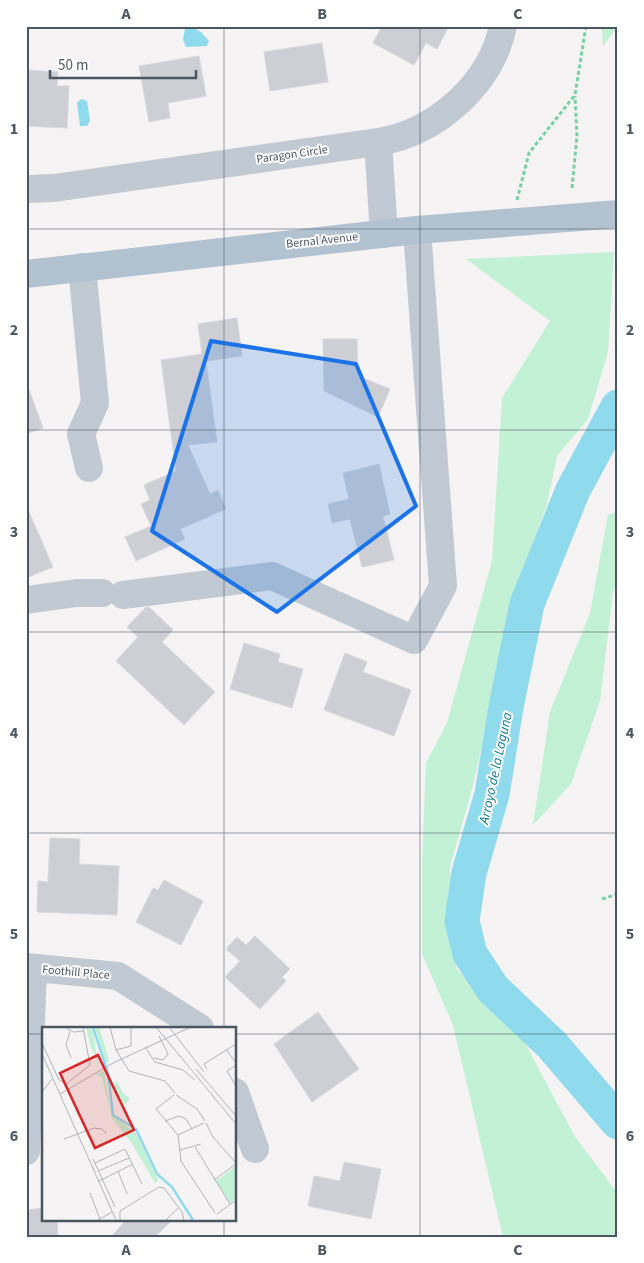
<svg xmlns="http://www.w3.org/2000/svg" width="644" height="1263" viewBox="0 0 644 1263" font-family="'Source Sans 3',sans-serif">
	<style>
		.green { fill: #c3f1d5 }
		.water { fill: #90daee }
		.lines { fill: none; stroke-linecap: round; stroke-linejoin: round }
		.river { stroke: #90daee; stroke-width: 35 }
		.building { fill: #cdcfd5; stroke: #d7d9de }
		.path { stroke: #7ad0a6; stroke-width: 3; stroke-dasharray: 4 2.5; stroke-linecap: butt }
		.minor { stroke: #c1cad2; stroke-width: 28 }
		.major { stroke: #b3c2d1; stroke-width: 28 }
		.marked { fill: #1a73e8; fill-opacity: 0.2; stroke: #1a73e8; stroke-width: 4; stroke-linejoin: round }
		.grid { fill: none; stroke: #4a5661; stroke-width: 1; stroke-opacity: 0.55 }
		.labels { text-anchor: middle; stroke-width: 4; stroke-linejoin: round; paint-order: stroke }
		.street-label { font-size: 12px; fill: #4a5661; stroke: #fff }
		.water-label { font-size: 14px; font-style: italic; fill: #0c7c9b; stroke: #fff }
		.inset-river { fill: none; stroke: #90daee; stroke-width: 2.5 }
		.inset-road { fill: none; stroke: #b1b4b9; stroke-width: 1 }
		.view { fill: #d62828; fill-opacity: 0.15; stroke: #d62828; stroke-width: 2.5 }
		.inset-edge { fill: none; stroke: #4a5661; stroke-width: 2.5 }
		.neatline { fill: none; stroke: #4a5661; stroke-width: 2 }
		.grid-label { font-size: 16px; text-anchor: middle; font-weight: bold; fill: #4a5661 }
	</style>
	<rect width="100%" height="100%" fill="#f5f3f3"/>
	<path class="green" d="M602 26H618L603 46Z
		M614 252 608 352 588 419 557 456 547 504 514 596 474 782 450 867 456 968 524 1041 574 1135 618 1194V1237H503L453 1025 422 954V862L426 763 447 723 492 561 502 398 550 321 466 259Z
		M618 512V577L613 592 600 701 571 784 533 825 550 712 590 613 608 515Z"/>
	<path class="water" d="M192 27 201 32 209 41 207 46 186 47 183 39 185 29Z
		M82 99 87 101 90 121 87 126H80L77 102Z"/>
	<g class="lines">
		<path class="river" d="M618 407 573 490 527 604 506 707 492 794 469 873 462 921 470 954 493 989 552 1045 618 1122"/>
	</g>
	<path class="building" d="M382 26H449L437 49 426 43 414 65 373 43Z
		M322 43 328 82 270 91 264 52Z
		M199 56 206 96 168 103 170 118 149 122 139 66Z
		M26 70 58 72 57 86H69L67 128 26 126Z
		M237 318 242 356 206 361 217 442 188 445 210 494 218 490 226 509 180 529 185 539 136 561 125 537 151 526 141 504 150 500 144 485 176 471 161 360 202 354 198 324Z
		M323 339H357L358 376 390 389 378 417 324 391Z
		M26 387H28L43 428 26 434Z
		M379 464 390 514 383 516 394 560 362 567 350 519 332 523 328 504 349 499 343 473Z
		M26 505 53 567 26 578Z
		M149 607 173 630 162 642 215 692 184 725 116 661 138 637 127 627 145 608Z
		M244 643 280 654 278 662 303 669 292 708 230 689Z
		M345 653 367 662 363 672 411 690 394 736 324 710Z
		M50 838 80 839 79 864 119 866 117 915 37 912 38 881 48 882Z
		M164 880 203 901 181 945 136 922 153 888 158 890Z
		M255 936 290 969 282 977 286 981 260 1009 225 977 240 961 226 949 237 937 246 945Z
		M318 1012 359 1069 312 1102 274 1044Z
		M344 1162 381 1169 371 1219 308 1206 314 1176 340 1181Z
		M44 1208V1219H57L58 1237H26V1210Z
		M127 1219H173L155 1237H111Z"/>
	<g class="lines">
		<path class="path" d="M572 188 577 136 575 96
			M517 200 529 153 575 95 586 26
			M602 899 618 894"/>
		<path class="minor" d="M378 142 384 234
			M26 189 54 188 378 142C436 133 491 84 503 26
			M82 267 95 403 81 434 89 468
			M123 595 272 576 414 640 443 586 417 230
			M26 600 77 593H102
			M26 967 118 976 200 1028
			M235 1092 255 1149
			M26 1151 33 968"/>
		<path class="major" d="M26 274 417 230 618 214"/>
	</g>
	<path class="marked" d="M211 341 356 364 416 506 277 612 152 531Z"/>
	<path class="grid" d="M224 26V1028M420 26V1237M26 229H618M26 430H618M26 632H618M26 833H618M26 1034H44M235 1034H618M224 1219V1237"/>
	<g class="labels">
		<g class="street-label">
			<text transform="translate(292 154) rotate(-8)" y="4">Paragon Circle</text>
			<text transform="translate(322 240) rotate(-6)" y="4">Bernal Avenue</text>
			<text transform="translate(76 972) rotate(5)" y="4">Foothill Place</text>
		</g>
		<g class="water-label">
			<text transform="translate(495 768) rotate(-78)" y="5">Arroyo de la Laguna</text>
		</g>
	</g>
	<g transform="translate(42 1027)">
		<rect width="194" height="194" fill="#f5f3f3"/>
		<path d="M44 0 51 4 55 32 49 21ZM53 0H57L59 5 67 34 64 36ZM62 44 69 85 96 109 116 153 113 156 91 118 70 91 60 50 53 48ZM75 54 81 66 88 71 83 78 77 75 72 59ZM194 139V171L188 176 174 154Z" fill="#c3f1d5"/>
		<path class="inset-river" d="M51 0 66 46 71 88 94 102 115 147 130 160 151 193"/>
		<path class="inset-road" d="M23 0 32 5 42 4M68 0 74 23 87 44 123 54 133 66M114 0 194 97M127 0 162 45M28 4 24 18 29 31M0 16 17 53 24 57 48 38 41 0M103 20 113 35 141 43 153 53M184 22 194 36M74 23 89 19V0M0 27 74 193M112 31 121 33 126 27 117 9M194 38 185 44 194 59M154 42 194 89M165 42 162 37 194 17M0 65 10 52M18 67 71 36 149 0M132 68 114 82 136 108 139 134 173 186M134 68 155 82 163 94M123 94 137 89 144 92 150 102M164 96 171 110 194 136M136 108 162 96M22 112 52 101 60 102 65 107M153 120 188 177M138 123 159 117M51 132 73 180M53 136 83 122 100 157M56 144 87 131M76 144 85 167M172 153 194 137M57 154 91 137M48 166 58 192M175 187 194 173M56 193 70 185M78 193V184L117 160 122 161 140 185 142 193M124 193 136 181"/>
		<path class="view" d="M56 28 92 103 53 121 18 46Z"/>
		<rect width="194" height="194" class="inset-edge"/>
	</g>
	<rect width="644" height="1263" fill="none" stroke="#ffffff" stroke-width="55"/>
	<path d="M50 70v8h146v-8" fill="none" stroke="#4a5661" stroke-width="2.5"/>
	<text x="58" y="70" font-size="15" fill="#4a5661" stroke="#ffffff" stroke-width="4" paint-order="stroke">50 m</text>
	<rect x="28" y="28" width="588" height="1208" class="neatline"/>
	<g class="grid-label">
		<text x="126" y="19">A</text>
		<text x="322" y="19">B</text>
		<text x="518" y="19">C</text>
		<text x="14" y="134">1</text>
		<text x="630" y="134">1</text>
		<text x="14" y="335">2</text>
		<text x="630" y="335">2</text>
		<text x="14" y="537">3</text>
		<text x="630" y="537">3</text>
		<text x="14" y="738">4</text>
		<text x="630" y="738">4</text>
		<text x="14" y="939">5</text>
		<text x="630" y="939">5</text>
		<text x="14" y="1141">6</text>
		<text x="630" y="1141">6</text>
		<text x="126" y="1255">A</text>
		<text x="322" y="1255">B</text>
		<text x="518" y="1255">C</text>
	</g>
</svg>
